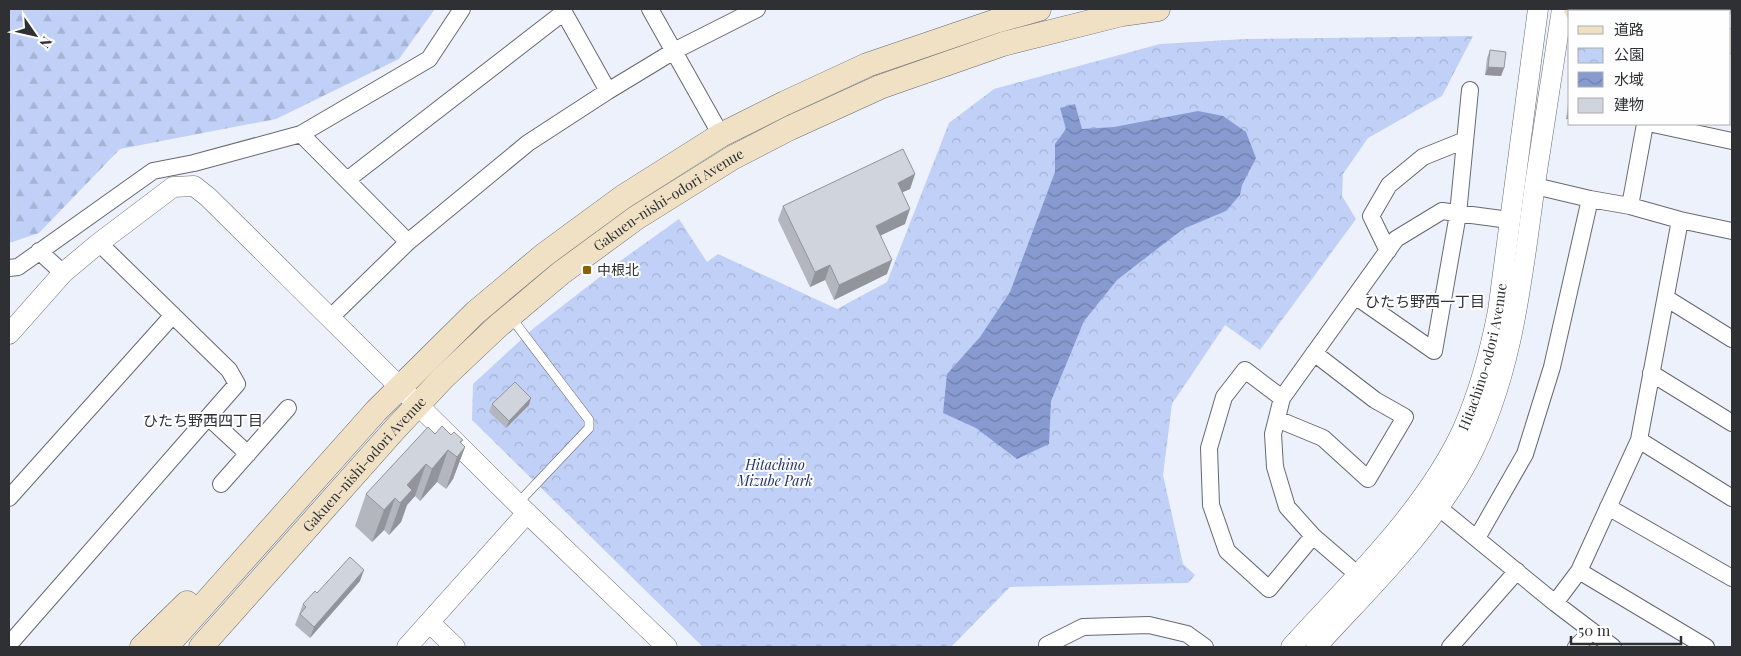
<svg xmlns="http://www.w3.org/2000/svg" width="1741" height="656" viewBox="0 0 1741 656" font-family="'Playfair Display','Noto Sans JP',serif">
	<style>
		.forest { fill: url(#forest-firs) }
		.park { fill: url(#park-crowns) }
		.water { fill: url(#water-waves) }
		.lines { fill: none; stroke-linecap: round; stroke-linejoin: round }
		.service-casing { stroke: #656971; stroke-width: 10 }
		.minor-casing { stroke: #656971; stroke-width: 18 }
		.tertiary-casing { stroke: #656971; stroke-width: 21 }
		.secondary-casing { stroke: #656971; stroke-width: 25 }
		.service { stroke: #fff; stroke-width: 9 }
		.minor { stroke: #fff; stroke-width: 16 }
		.tertiary { stroke: #fff; stroke-width: 20 }
		.secondary { stroke: #f0e1c5; stroke-width: 24 }
		.wall { fill: #b3b6be }
		.shaded-wall { fill: #92949b }
		.building { fill: #d0d4dd; stroke: #92949b }
		.poi-dot { fill: #8a6301; stroke: #fefefe; stroke-width: 2 }
		.labels { text-anchor: middle; stroke-width: 4; stroke-linejoin: round; paint-order: stroke }
		.street-label { font-size: 14px; fill: #2e3033; stroke: #fefefe }
		.poi-label { font-size: 14px; fill: #2e3033; stroke: #fefefe; text-anchor: start }
		.park-label { font-size: 14px; font-style: italic; fill: #1e2f6f; stroke: #fefefe }
		.neighbourhood-label { font-size: 15px; fill: #2c2f36; stroke: #fefefe }
	</style>
	<defs>
		<pattern id="forest-firs" width="22" height="20" patternUnits="userSpaceOnUse" patternTransform="scale(1.25)"><rect width="22" height="20" fill="#c0d0f7"/><path d="M5 1l3.5 6h-7zM16 11l3.5 6h-7z" fill="#a5b3d4"/></pattern>
		<pattern id="park-crowns" width="20" height="18" patternUnits="userSpaceOnUse" patternTransform="scale(1.25)"><rect width="20" height="18" fill="#c0d0f7"/><path d="M2 6a3 3 0 1 1 6 0M12 15a3 3 0 1 1 6 0" fill="none" stroke="#a5b3d4"/></pattern>
		<pattern id="water-waves" width="16" height="10" patternUnits="userSpaceOnUse" patternTransform="scale(1.25)"><rect width="16" height="10" fill="#879bd1"/><path d="M0 5q4-4 8 0t8 0" fill="none" stroke="#6f7faa"/></pattern>
	</defs>
	<rect width="100%" height="100%" fill="#edf1fb"/>
	<path class="forest" d="M9 9H435L399 59 276 119 120 149 39 233 9 243Z"/>
	<path class="park" d="M1473 36 1442 96 1368 138 1343 174 1342 196 1356 219 1260 350 1225 325 1172 404 1163 475 1183 564 1195 575 1188 583 1010 587 951 647H703L472 420 473 384 534 328 623 259 679 219 707 262 718 254 837 309 887 282 949 123 994 89 1160 44 1245 39Z"/>
	<path class="water" d="M1075 104 1082 129 1114 127 1198 111 1223 116 1246 132 1256 158 1242 185 1240 195 1226 211 1183 229 1117 280 1084 321 1051 401 1049 444 1017 459 976 428 943 413 947 374 980 337 1010 292 1055 172V144L1066 129 1060 108Z"/>
	<g class="lines">
		<defs>
			<path id="service" d="M510 316 589 420V428L518 503"/>
			<path id="minor" d="M562 9 608 91
				M650 9 721 135
				M1653 124 1732 141
				M301 134 408 242
				M347 180 564 12
				M1535 186 1590 199 1630 206 1680 220 1732 231
				M1630 206 1645 124
				M39 251 63 273
				M1388 251 1371 216 1389 185 1423 157 1465 140
				M9 268 18 267 153 171 194 163 301 134 429 59 462 9
				M1355 296 1434 351 1458 214 1470 90
				M1666 298 1732 339
				M331 317 408 242 528 143 608 91 674 51 757 9
				M1651 373 1732 423
				M1282 398 1245 370 1224 397 1209 448 1211 505 1227 551 1269 589 1313 536
				M208 417 248 454
				M1277 419 1323 438 1368 479 1405 417 1375 400 1314 353
				M1639 440 1732 498
				M221 484 288 408
				M9 498 173 315
				M1438 507 1555 603 1613 647
				M1608 507 1732 578
				M1477 538 1525 454 1552 367 1590 199
				M1579 571 1706 647
				M1357 574 1313 536 1287 507 1275 467 1273 434 1282 398 1396 239 1442 211 1509 220
				M1555 603 1579 571 1639 440 1680 220
				M9 640H13L237 384 229 370 99 243
				M1047 647V645L1083 627 1149 625 1187 634 1205 647
				M1450 647 1517 571
				M1576 647 1592 631"/>
			<g id="tertiary">
				<path d="M9 334 63 273 99 243 173 187 194 186 208 197 527 513 667 647"/>
				<path d="M430 623 455 647"/>
				<path d="M407 647 527 513"/>
				<path id="s1" d="M1291 647C1350 582 1424 512 1462 431 1479 393 1490 352 1498 311L1538 9"/>
				<path d="M1316 647C1369 589 1430 531 1468 461 1513 375 1522 278 1535 184 1544 126 1553 67 1562 9"/>
			</g>
			<g id="secondary">
				<path d="M1576 9 1591 11"/>
				<path d="M1707 9 1718 11"/>
				<path d="M1730 41H1732"/>
				<path d="M142 647 187 603"/>
				<path d="M166 647 376 411 476 312 544 255 623 197 721 135 785 103 867 65 996 21 1039 9"/>
				<path id="s2" d="M201 647 395 429 443 378 498 326 561 273 636 218 732 158 790 128 880 87 1003 44 1122 14 1158 9"/>
			</g>
		</defs>
		<use href="#service" class="service-casing"/>
		<use href="#minor" class="minor-casing"/>
		<use href="#tertiary" class="tertiary-casing"/>
		<use href="#secondary" class="secondary-casing"/>
		<use href="#service" class="service"/>
		<use href="#minor" class="minor"/>
		<use href="#tertiary" class="tertiary"/>
		<use href="#secondary" class="secondary"/>
	</g>
	<path class="wall" d="M1490 50 1504 68 1501 76 1485 75 1487 58Z
		M1570 91V119H1566Z
		M915 174 910 189 902 192 905 224 881 235 887 274 834 300 825 280 810 287 778 220 783 206Z
		M492 404 529 405 506 428 489 412Z
		M435 434 451 435 463 440 461 443 465 447 453 479 446 489 437 482 420 501 415 496 407 505 401 522 389 535 384 530 372 542 355 526 366 494Z
		M360 581 310 638 295 625 303 604 317 593Z"/>
	<path class="shaded-wall" d="M1488 67 1504 68 1501 76 1485 75Z
		M1569 111H1570V119H1566Z
		M915 174 910 189 892 197 898 183Z
		M910 209 905 224 871 240 876 226Z
		M892 260 887 274 834 300 839 285Z
		M830 265 825 280 810 287 815 272Z
		M531 398 529 405 506 428 509 421Z
		M465 447 453 479 446 489 457 457Z
		M448 450 437 482 420 501 432 469Z
		M426 464 415 496 407 505 401 522 389 535 407 485Z
		M395 498 384 530 372 542 384 510Z
		M364 570 360 581 310 638 314 627Z"/>
	<path class="building" d="M1490 50 1506 52 1504 68 1488 67Z
		M903 149 915 174 898 183 910 209 876 226 892 260 839 285 830 265 815 272 783 206Z
		M515 382 531 398 509 421 492 404Z
		M442 426 451 435 454 432 463 440 460 442 465 447 457 457 448 450 432 469 426 464 407 485 412 490 400 503 395 498 384 510 366 494 428 427 435 434Z
		M350 557 364 570 314 627 300 614 306 607 303 604 315 591 317 593Z"/>
	<rect class="poi-dot" x="582" y="265" width="10" height="10" rx="2.5"/>
	<g class="labels">
		<g class="street-label">
			<text dy="5" stroke="none"><textPath href="#s2" startOffset="650">Gakuen-nishi-odori Avenue</textPath></text>
			<text dy="5" stroke="none"><textPath href="#s1" startOffset="354">Hitachino-odori Avenue</textPath></text>
			<text dy="5" stroke="none"><textPath href="#s2" startOffset="245">Gakuen-nishi-odori Avenue</textPath></text>
		</g>
		<g class="poi-label">
			<text x="597" y="275">中根北</text>
		</g>
		<g class="park-label">
			<text x="775" y="470">Hitachino<tspan x="775" dy="16">Mizube Park</tspan></text>
		</g>
		<g class="neighbourhood-label">
			<text x="1425" y="307">ひたち野西一丁目</text>
			<text x="203" y="426">ひたち野西四丁目</text>
		</g>
	</g>
	<rect width="1741" height="656" fill="none" stroke="#2e3033" stroke-width="20"/>
	<rect x="1568" y="10" width="162" height="115" fill="#fefefe" stroke="#abacad"/>
	<rect x="1578" y="26" width="25" height="8" fill="#f0e1c5" stroke="#abacad"/>
	<text x="1614" y="35" font-size="15" fill="#2e3033">道路</text>
	<rect x="1578" y="48" width="25" height="15" fill="url(#park-crowns)" stroke="#abacad"/>
	<text x="1614" y="60" font-size="15" fill="#2e3033">公園</text>
	<rect x="1578" y="72" width="25" height="15" fill="url(#water-waves)" stroke="#abacad"/>
	<text x="1614" y="85" font-size="15" fill="#2e3033">水域</text>
	<rect x="1578" y="98" width="25" height="15" fill="#d0d4dd" stroke="#abacad"/>
	<text x="1614" y="110" font-size="15" fill="#2e3033">建物</text>
	<g transform="translate(35 35) rotate(124)" stroke="#fefefe" stroke-width="4" paint-order="stroke">
	<path d="M0-4L9 19L0 12L-9 19Z" fill="#2e3033"/>
	<text y="-8" font-size="14" font-weight="bold" text-anchor="middle" fill="#2e3033">N</text>
	</g>
	<path d="M1571 636v8h110v-8" fill="none" stroke="#2e3033" stroke-width="2.5"/>
	<text x="1578" y="636" font-size="15" fill="#2e3033" stroke="#fefefe" stroke-width="4" paint-order="stroke">50 m</text>
</svg>
